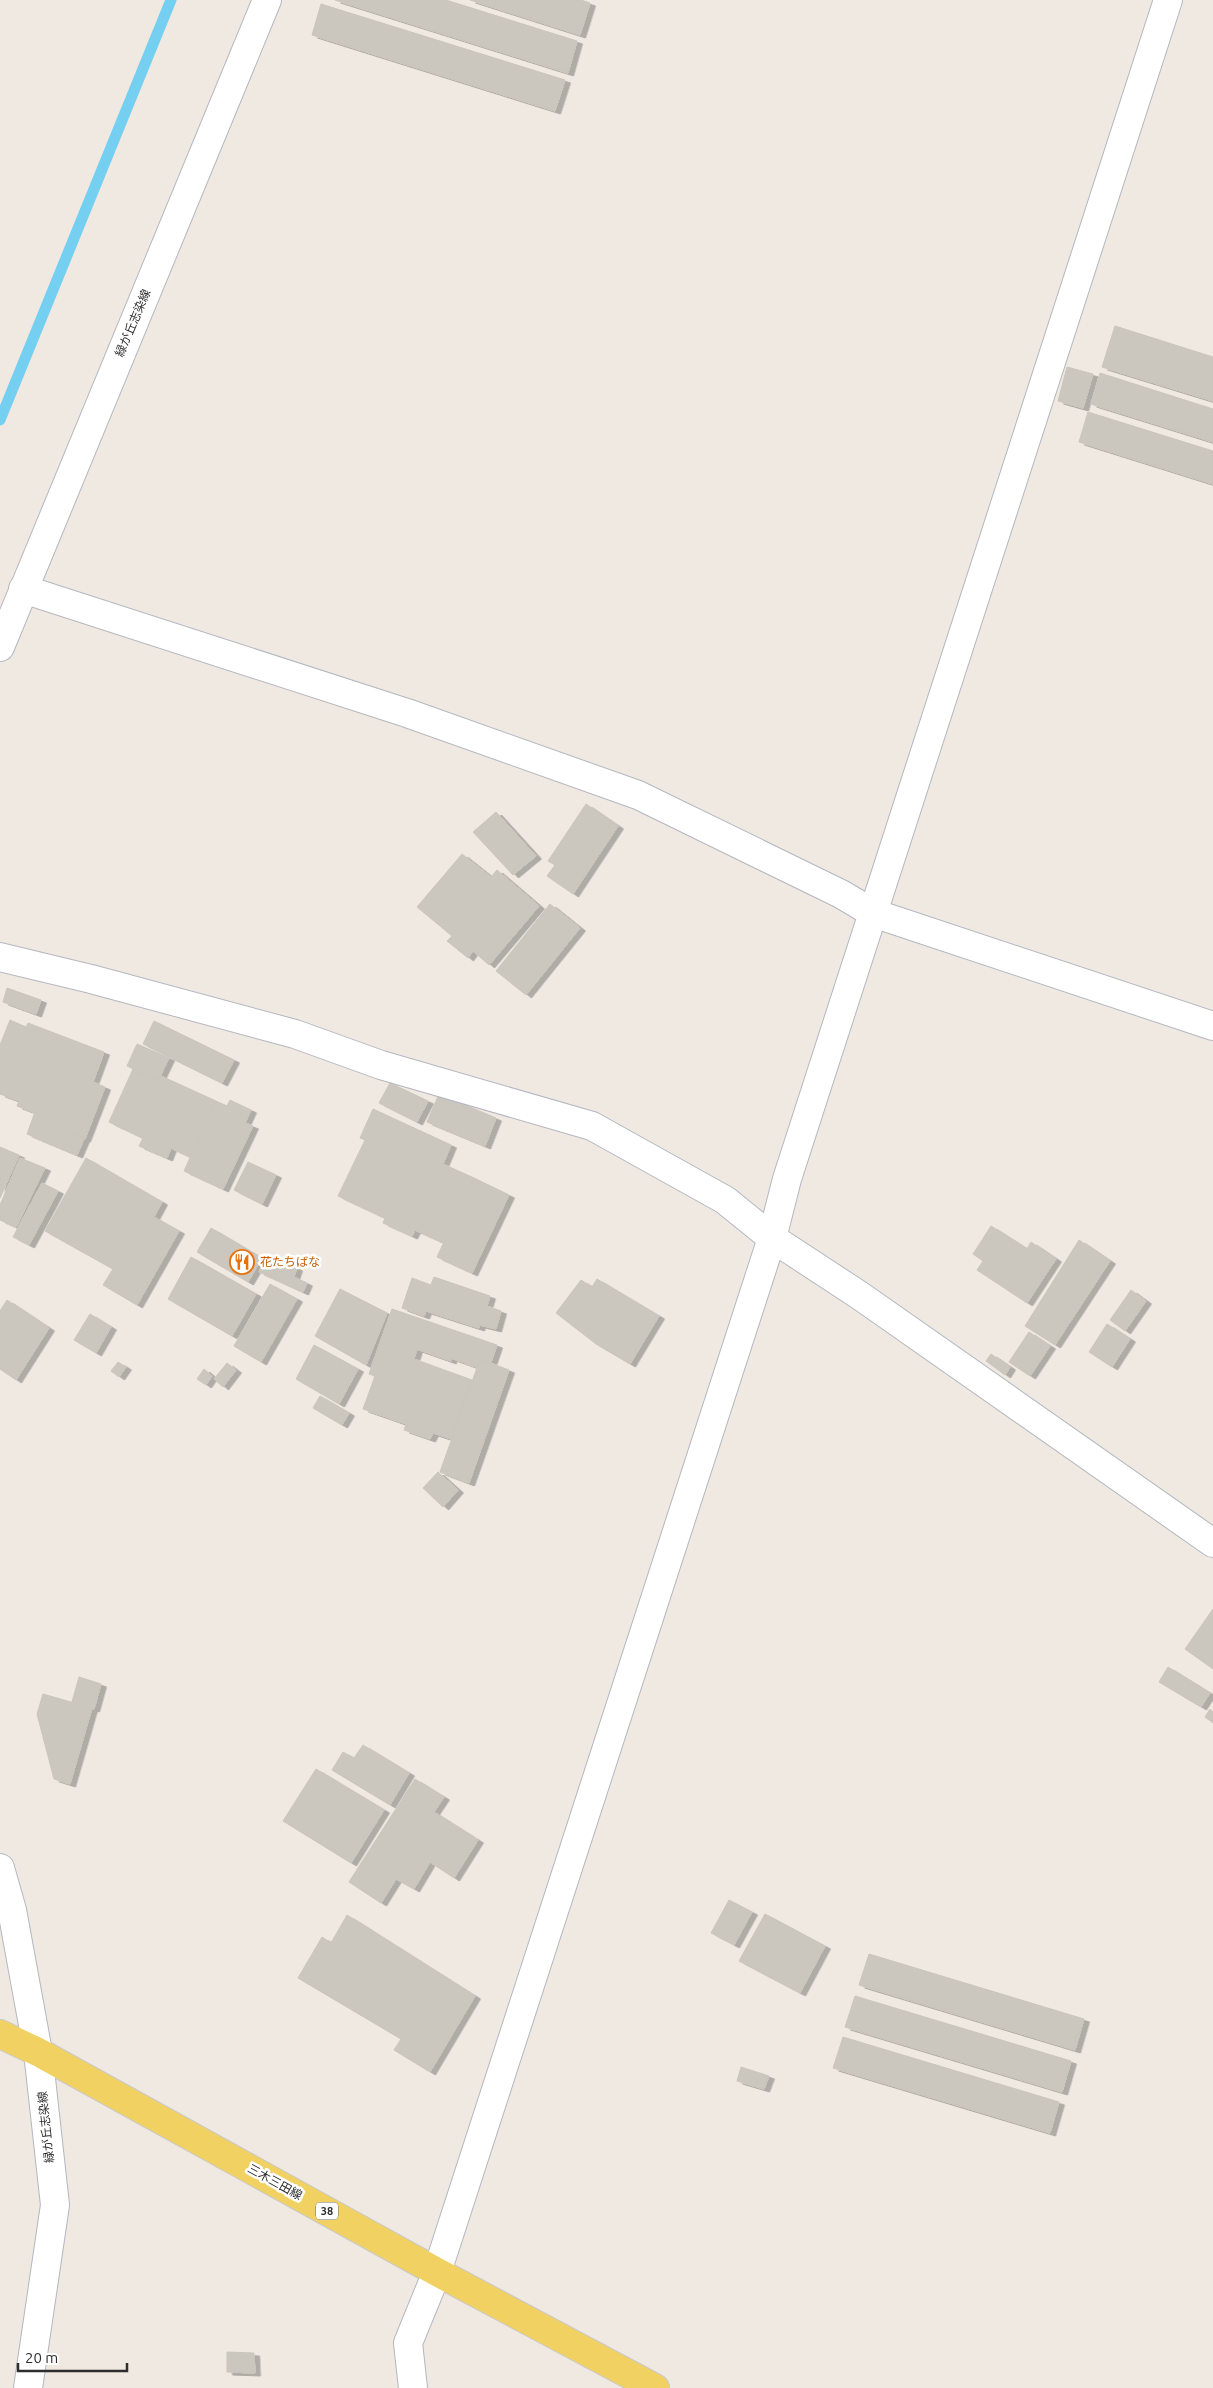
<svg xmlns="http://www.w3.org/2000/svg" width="1213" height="2388" viewBox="0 0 1213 2388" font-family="Ubuntu,'Noto Sans JP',sans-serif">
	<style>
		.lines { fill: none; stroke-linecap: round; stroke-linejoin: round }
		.stream { stroke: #75cff0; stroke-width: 11 }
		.building { fill: #cbc7bf; stroke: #cbc5ba; filter: url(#shadow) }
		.minor-casing { stroke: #b4b7c1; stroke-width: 30 }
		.tertiary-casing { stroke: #b4b7c1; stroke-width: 30 }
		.primary-casing { stroke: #c9c9c9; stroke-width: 30 }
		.minor { stroke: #fff; stroke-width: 28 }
		.tertiary { stroke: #fff; stroke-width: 28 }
		.primary { stroke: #f2d163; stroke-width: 28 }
		.labels { text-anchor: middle; stroke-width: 5; stroke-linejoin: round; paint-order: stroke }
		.shield { fill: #fff; stroke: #6d6d6d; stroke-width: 1 }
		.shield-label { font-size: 11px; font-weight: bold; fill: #2e2e2e }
		.street-label { font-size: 12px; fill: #2e2e2e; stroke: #fff }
		.food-label { font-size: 12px; fill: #c56008; stroke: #fff; text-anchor: start }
	</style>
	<defs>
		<filter id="shadow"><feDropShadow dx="5.5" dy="3" stdDeviation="0" flood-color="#0004"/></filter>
	</defs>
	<rect width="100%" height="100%" fill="#efe9e1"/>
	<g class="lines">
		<path class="stream" d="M0 420 171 0"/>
	</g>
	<path class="building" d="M335 0H446L577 41 568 73Z
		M470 0H581L590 3 580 35Z
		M321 4 565 80 555 111 312 35Z
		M1115 326 1213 357V401L1102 367Z
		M1067 367 1093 374 1083 408 1058 401Z
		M1100 373 1213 409V442L1091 404Z
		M1088 412 1213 451V484L1079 442Z
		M586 804 618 826 573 894 547 876 555 865 548 861Z
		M496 812 536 856 513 875 473 832Z
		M462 854 491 877 497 870 539 906 489 965 473 951 468 958 447 941 452 936 417 907Z
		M550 904 580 928 526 995 496 971Z
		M7 988 41 1000 36 1014 3 1002Z
		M10 1020 26 1027 28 1023 104 1052 93 1082 105 1087 85 1139 59 1129 65 1115 45 1107 41 1115 17 1106 19 1101 0 1094V1045Z
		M154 1021 234 1060 222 1083 143 1044Z
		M137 1044 169 1058 158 1081 127 1066Z
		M133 1069 158 1081 161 1076 216 1101 190 1157 171 1148 167 1158 139 1146 143 1138 109 1122Z
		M390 1083 428 1101 417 1122 379 1103Z
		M439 1094 496 1118 485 1146 427 1122Z
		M230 1100 251 1110 245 1123 253 1126 223 1189 184 1171 216 1101 227 1106Z
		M45 1107 65 1115 59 1129 84 1139 77 1155 27 1134 35 1112 41 1115Z
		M373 1109 451 1145 443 1164 474 1178 444 1243 415 1230 412 1236 383 1223 385 1218 338 1196 365 1140 360 1138Z
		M0 1147 19 1155 0 1198Z
		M20 1158 45 1168 16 1227 0 1220V1205Z
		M86 1158 162 1202 154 1217 179 1231 137 1305 103 1285 113 1269 45 1231Z
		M248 1162 276 1175 262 1204 234 1190Z
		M474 1178 509 1195 472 1273 437 1257Z
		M42 1183 58 1191 29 1245 13 1237Z
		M991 1226 1027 1249 1031 1242 1056 1259 1027 1303 977 1270 983 1261 973 1254Z
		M211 1228 262 1258 248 1282 197 1252Z
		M1079 1240 1110 1261 1055 1345 1025 1326Z
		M267 1254 297 1268 294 1277 307 1283 303 1292 259 1272Z
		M191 1257 256 1294 232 1336 168 1299Z
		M434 1277 490 1296 487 1306 501 1311 496 1329 480 1325 479 1328 426 1311 424 1316 402 1308 412 1278 431 1285Z
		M597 1279 659 1316 630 1364 596 1344 556 1313 581 1280 592 1287Z
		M270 1284 297 1299 261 1362 234 1346Z
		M340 1289 387 1313 366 1365 315 1336Z
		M1131 1290 1146 1301 1125 1331 1110 1320Z
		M7 1300 49 1328 16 1380 0 1369V1311Z
		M392 1309 497 1345 491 1363 480 1359 476 1367 451 1358V1361L382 1337Z
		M90 1314 111 1327 96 1353 74 1340Z
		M1107 1324 1130 1339 1112 1367 1089 1352Z
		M1029 1332 1050 1346 1030 1376 1009 1362Z
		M382 1337 417 1349 414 1359 472 1380 451 1439 433 1433 430 1439 404 1430 406 1424 363 1409 375 1376 369 1374Z
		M314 1345 358 1369 339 1404 296 1379Z
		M991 1354 1010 1367 1005 1375 986 1361Z
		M480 1359 509 1370 469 1483 440 1472Z
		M118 1362 126 1367 119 1377 111 1371Z
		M227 1363 236 1370 223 1387 214 1379Z
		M204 1369 212 1376 206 1385 197 1379Z
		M320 1396 349 1413 342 1425 313 1408Z
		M438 1472 458 1490 443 1507 423 1488Z
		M1213 1609V1669L1185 1649Z
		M1168 1667 1210 1693 1201 1707 1159 1682Z
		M79 1677 101 1684 94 1709 72 1702Z
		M43 1694 92 1708 70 1784 54 1779 37 1714Z
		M1210 1709 1213 1712V1723L1205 1717Z
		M363 1745 409 1773 390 1805 332 1770 343 1752 354 1758Z
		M316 1769 384 1810 351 1863 283 1821Z
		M415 1779 444 1797 434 1812 478 1840 454 1878 430 1862 414 1889 396 1879 381 1903 349 1882Z
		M729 1900 752 1912 734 1945 711 1933Z
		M765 1914 825 1946 800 1993 739 1961Z
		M347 1915 475 1996 430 2072 394 2050 401 2039 298 1978 322 1937 331 1943Z
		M869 1954 1084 2019 1075 2050 859 1985Z
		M855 1996 1071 2061 1062 2092 845 2027Z
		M843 2037 1059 2102 1050 2133 833 2068Z
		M741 2067 769 2076 764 2089 737 2081Z
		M227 2352 254 2353 255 2373 227 2372Z"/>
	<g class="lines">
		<defs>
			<path id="minor" d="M23 589 407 713 638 795 841 894 873 913 1213 1026
				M0 957 91 979 295 1034 381 1065 592 1126 725 1200 772 1238 859 1295 1213 1543
				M413 2388 408 2343 437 2272 772 1238 787 1179 1168 0"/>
			<path id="tertiary" d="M0 647 267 0
				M0 1868 12 1910 38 2052 55 2205 28 2388"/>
			<path id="primary" d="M0 2034 38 2052 437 2272 655 2388"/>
		</defs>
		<use href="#minor" class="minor-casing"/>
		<use href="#tertiary" class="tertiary-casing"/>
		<use href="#primary" class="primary-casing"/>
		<use href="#minor" class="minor"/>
		<use href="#tertiary" class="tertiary"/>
		<use href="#primary" class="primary"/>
	</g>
	<defs>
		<symbol id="restaurant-ring" viewBox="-11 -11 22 22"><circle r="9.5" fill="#fff" stroke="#e8710a" stroke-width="1.5"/><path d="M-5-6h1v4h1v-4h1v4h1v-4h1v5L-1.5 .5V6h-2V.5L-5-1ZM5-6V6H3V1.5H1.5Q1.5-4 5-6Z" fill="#e8710a"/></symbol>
	</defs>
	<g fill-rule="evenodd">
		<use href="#restaurant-ring" x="228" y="1248" width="28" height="28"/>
	</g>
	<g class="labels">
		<rect class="shield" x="316" y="2202.5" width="22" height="17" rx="4"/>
		<g class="shield-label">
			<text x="327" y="2215">38</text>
		</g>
		<g class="street-label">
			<text transform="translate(133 323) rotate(-67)" y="4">緑が丘志染線</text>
			<text transform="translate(46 2127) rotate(-96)" y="4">緑が丘志染線</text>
			<text transform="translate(275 2182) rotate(29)" y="4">三木三田線</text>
		</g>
		<g class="food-label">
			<text x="260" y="1266">花たちばな</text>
		</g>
	</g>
	<path d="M18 2363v8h109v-8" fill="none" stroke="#2e2e2e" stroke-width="2.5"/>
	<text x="25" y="2363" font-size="15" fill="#2e2e2e" stroke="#ffffff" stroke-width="4" paint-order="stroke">20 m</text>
</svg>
